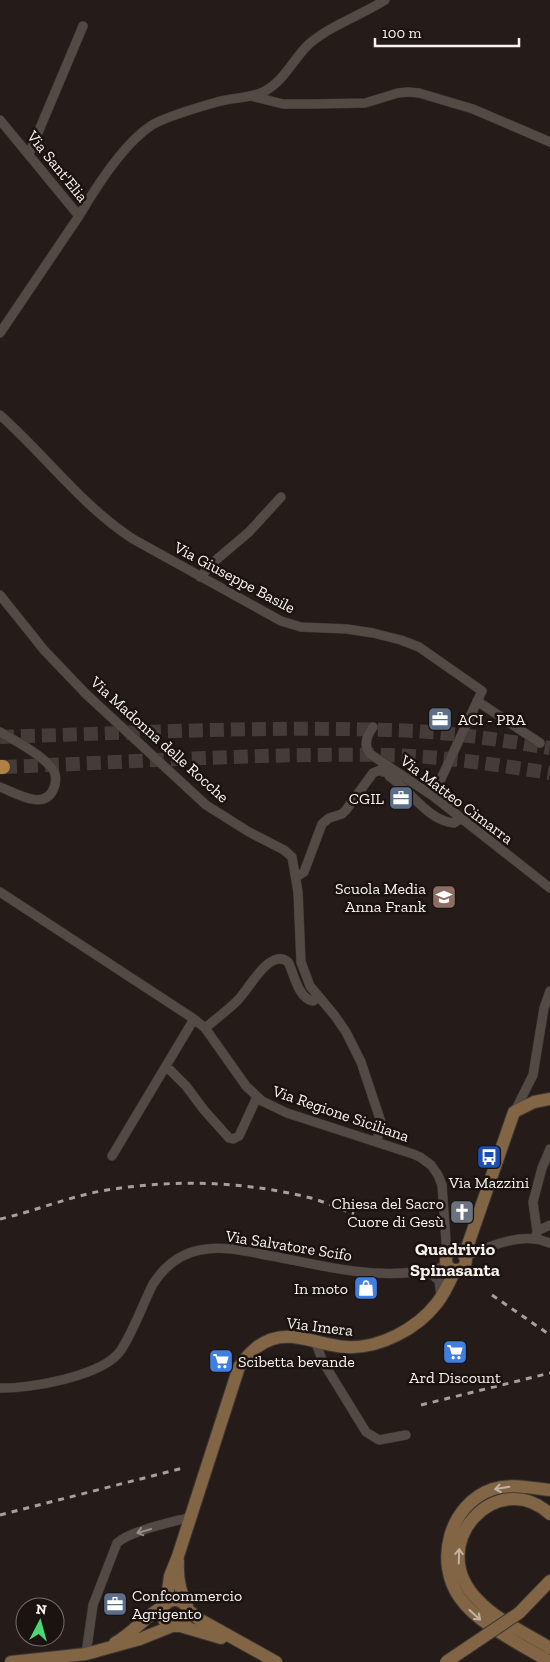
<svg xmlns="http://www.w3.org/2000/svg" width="550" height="1662" viewBox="0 0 550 1662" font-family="'Zilla Slab',serif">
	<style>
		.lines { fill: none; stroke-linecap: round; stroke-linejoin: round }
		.primary-tunnel { stroke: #453c39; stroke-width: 14; stroke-dasharray: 14 7; stroke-linecap: butt }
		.street-casing { stroke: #3c3633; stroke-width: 10 }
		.secondary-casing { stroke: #3c3633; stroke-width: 14 }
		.primary-casing { stroke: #3c3633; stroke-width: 15 }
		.street { stroke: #534945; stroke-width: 9 }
		.secondary { stroke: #826544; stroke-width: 12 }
		.primary { stroke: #b18143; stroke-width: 14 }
		.rail { stroke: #a79f9c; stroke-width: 3; stroke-dasharray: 6 6; stroke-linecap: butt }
		.secondary-bridge-casing { stroke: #3c3633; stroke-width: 14; stroke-linecap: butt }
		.secondary-bridge { stroke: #826544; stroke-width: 12 }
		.oneway { stroke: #c3b3a3 }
		.oneway2 { stroke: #958d89 }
		.labels { text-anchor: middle; stroke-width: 5; stroke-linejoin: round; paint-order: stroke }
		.street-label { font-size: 16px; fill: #f9f3f0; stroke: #1b1310 }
		.poi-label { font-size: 16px; fill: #f9f3f0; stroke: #1b1310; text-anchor: end }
		.neighbourhood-label { font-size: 18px; font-weight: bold; fill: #f9f3f0; stroke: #1b1310 }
	</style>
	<rect width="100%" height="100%" fill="#251c19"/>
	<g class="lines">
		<path class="primary-tunnel" d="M0 737C129 733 259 726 388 730 442 731 496 739 550 748
			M3 767C131 762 260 753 388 755 442 756 497 765 550 773"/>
		<defs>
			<path id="street" d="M251 96 283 104H312L365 103 398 93 408 92 419 93 473 109 550 142
				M0 120 79 216 0 333
				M29 154 83 26
				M79 216C96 187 124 143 152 125 167 116 200 107 217 102 232 97 251 99 265 91 284 81 294 58 309 44 331 25 360 16 385 0
				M0 415C45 455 82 506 133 539L281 621 301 627 347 629 373 633 401 640 419 647 482 691 433 796
				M200 577 216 560 249 532 281 497
				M0 595 44 650 86 694 206 805 249 832 284 850 292 857 298 892 301 962 310 986 335 1016 346 1032 361 1062 381 1122 377 1141
				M477 701 540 743
				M373 727C367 735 363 745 370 754L433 796 550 888
				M0 732C16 741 44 756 54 771 57 778 56 784 53 790 43 811 14 792 0 787
				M389 776 398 783
				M401 786C417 800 432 821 454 823L461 818
				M296 877 304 872 322 824 329 818 342 814 346 810 373 773 380 770 383 772
				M0 892 194 1019 205 1028 246 1086 262 1101 287 1113 413 1154 420 1157 431 1165 438 1175 442 1185 447 1255
				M205 1028C216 1019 228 1010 238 1000 249 989 270 947 288 962 294 973 298 999 313 1001L319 997
				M166 1066 186 1086 204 1110 229 1138 233 1139 239 1136 257 1097
				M515 1111 533 1075 544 1008 550 991
				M112 1156 194 1019
				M537 1231 533 1202 542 1168 550 1149
				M536 1236 537 1231 550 1225
				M465 1257C483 1248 514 1236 535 1239 540 1239 545 1242 550 1243
				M430 1272 439 1281 441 1295
				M315 1341 323 1362 366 1432 379 1440 406 1435
				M0 1388C29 1389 104 1376 121 1350 134 1330 142 1306 153 1284 164 1267 179 1254 200 1250 225 1245 248 1252 272 1256 319 1265 367 1278 415 1272 426 1271 439 1272 446 1262
				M86 1654 93 1605 117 1543C129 1531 173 1522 191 1517"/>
			<path id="secondary" d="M446 1260a10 10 0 1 1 20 0a10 10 0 1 1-20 0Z
				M464 1256 514 1112 534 1102 550 1099
				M550 1514C497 1466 424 1544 477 1599 496 1620 526 1633 550 1648
				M178 1561C177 1577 180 1592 187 1606
				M162 1613a13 13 0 1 1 26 0a13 13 0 1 1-26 0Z
				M166 1604 170 1576 178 1556 239 1367C244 1359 250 1353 257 1347 288 1325 313 1345 346 1347 379 1349 417 1329 437 1303 445 1293 450 1281 455 1270
				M188 1610 199 1619 276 1662
				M519 1613 550 1581
				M177 1625 221 1638
				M115 1643C134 1632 147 1615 165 1605
				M11 1662 86 1654 140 1639 175 1625
				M550 1662C522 1645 478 1624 460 1598 434 1562 449 1504 493 1489 511 1483 531 1488 550 1490"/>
			<path id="primary" d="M0 767H3"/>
		</defs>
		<use href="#street" class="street-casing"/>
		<use href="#secondary" class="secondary-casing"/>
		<use href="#primary" class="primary-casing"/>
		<use href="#street" class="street"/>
		<use href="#secondary" class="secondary"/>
		<use href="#primary" class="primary"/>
		<path class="rail" d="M0 1219C36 1211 70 1196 107 1190 177 1179 242 1181 311 1198 325 1202 340 1209 354 1214
			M492 1295 550 1335
			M421 1405 550 1373
			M0 1515 183 1468"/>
		<defs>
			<path id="secondary-bridge" d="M446 1662 519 1613"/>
		</defs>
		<use href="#secondary-bridge" class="secondary-bridge-casing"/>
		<use href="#secondary-bridge" class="secondary-bridge"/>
	</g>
	<defs><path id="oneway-shaft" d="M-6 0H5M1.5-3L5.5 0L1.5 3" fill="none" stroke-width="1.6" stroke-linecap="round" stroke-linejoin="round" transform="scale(1.25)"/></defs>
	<g class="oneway">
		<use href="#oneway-shaft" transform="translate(502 1488) rotate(170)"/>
		<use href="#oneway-shaft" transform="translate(459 1556) rotate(-88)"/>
		<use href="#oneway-shaft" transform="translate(475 1615) rotate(42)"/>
	</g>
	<use class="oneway2" href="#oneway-shaft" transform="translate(144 1531) rotate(164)"/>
	<defs>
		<symbol id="office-square" viewBox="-11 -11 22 22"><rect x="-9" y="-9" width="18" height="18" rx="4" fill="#5c6f8a" stroke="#1b1310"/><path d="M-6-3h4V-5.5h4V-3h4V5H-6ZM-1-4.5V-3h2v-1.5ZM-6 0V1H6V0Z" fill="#fff"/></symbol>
		<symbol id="school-square" viewBox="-11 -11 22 22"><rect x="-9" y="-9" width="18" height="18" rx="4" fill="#8d6e63" stroke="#1b1310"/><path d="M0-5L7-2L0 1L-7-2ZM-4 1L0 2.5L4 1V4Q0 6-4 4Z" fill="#fff"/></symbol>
		<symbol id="bus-square" viewBox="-11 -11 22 22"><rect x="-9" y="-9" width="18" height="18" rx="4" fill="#1a4fb4" stroke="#1b1310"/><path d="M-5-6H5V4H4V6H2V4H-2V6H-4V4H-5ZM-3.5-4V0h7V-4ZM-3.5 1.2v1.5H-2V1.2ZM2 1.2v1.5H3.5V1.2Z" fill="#fff"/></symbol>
		<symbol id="church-square" viewBox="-11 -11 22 22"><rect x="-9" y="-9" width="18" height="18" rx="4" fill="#6b7280" stroke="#1b1310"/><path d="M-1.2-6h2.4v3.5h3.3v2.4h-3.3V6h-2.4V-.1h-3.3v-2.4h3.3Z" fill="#fff"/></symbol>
		<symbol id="shop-square" viewBox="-11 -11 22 22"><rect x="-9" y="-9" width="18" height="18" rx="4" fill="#3f7fe0" stroke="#1b1310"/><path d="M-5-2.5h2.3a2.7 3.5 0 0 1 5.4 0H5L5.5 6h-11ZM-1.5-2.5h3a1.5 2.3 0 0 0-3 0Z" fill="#fff"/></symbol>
		<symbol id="supermarket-square" viewBox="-11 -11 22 22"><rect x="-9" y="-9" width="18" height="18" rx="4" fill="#3f7fe0" stroke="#1b1310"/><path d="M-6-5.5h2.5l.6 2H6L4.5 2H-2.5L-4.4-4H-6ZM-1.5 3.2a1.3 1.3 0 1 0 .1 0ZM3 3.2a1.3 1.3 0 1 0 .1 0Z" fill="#fff"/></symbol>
	</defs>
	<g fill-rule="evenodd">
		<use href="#office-square" x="426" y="705" width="28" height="28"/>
		<use href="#office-square" x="387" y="784" width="28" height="28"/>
		<use href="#school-square" x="430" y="883" width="28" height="28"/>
		<use href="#bus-square" x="475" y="1143" width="28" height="28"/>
		<use href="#church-square" x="448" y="1198" width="28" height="28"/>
		<use href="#shop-square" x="352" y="1274" width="28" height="28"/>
		<use href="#supermarket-square" x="441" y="1338" width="28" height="28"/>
		<use href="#supermarket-square" x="207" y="1347" width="28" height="28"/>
		<use href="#office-square" x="101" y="1590" width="28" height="28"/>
	</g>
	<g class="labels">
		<g class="street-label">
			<text transform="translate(58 166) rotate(51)" y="6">Via Sant'Elia</text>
			<text transform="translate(235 577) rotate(28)" y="6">Via Giuseppe Basile</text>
			<text transform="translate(160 739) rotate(42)" y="6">Via Madonna delle Rocche</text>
			<text transform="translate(457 799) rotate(37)" y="6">Via Matteo Cimarra</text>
			<text transform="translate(341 1113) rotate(19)" y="6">Via Regione Siciliana</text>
			<text transform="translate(289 1245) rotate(9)" y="6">Via Salvatore Scifo</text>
			<text transform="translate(320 1326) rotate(7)" y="6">Via Imera</text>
		</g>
		<g class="poi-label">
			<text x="458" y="725" text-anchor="start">ACI - PRA</text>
			<text x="384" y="804">CGIL</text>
			<text x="426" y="894">Scuola Media<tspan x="426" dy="18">Anna Frank</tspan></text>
			<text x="489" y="1188" text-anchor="middle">Via Mazzini</text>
			<text x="444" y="1209">Chiesa del Sacro<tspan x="444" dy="18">Cuore di Gesù</tspan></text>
			<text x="348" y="1294">In moto</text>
			<text x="238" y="1367" text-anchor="start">Scibetta bevande</text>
			<text x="455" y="1383" text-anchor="middle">Ard Discount</text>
			<text x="132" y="1601" text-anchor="start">Confcommercio<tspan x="132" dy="18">Agrigento</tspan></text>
		</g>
		<g class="neighbourhood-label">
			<text x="455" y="1255">Quadrivio<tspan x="455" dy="21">Spinasanta</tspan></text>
		</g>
	</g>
	<g transform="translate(40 1622) rotate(6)"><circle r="24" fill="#1b1310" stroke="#746d6a"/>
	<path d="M0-4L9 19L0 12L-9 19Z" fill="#4bd677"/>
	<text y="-8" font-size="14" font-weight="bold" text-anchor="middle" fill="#f9f3f0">N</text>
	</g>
	<path d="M375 38v8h144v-8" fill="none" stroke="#f9f3f0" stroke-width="2.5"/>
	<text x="382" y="38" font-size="15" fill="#f9f3f0" stroke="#1b1310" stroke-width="4" paint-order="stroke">100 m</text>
</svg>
